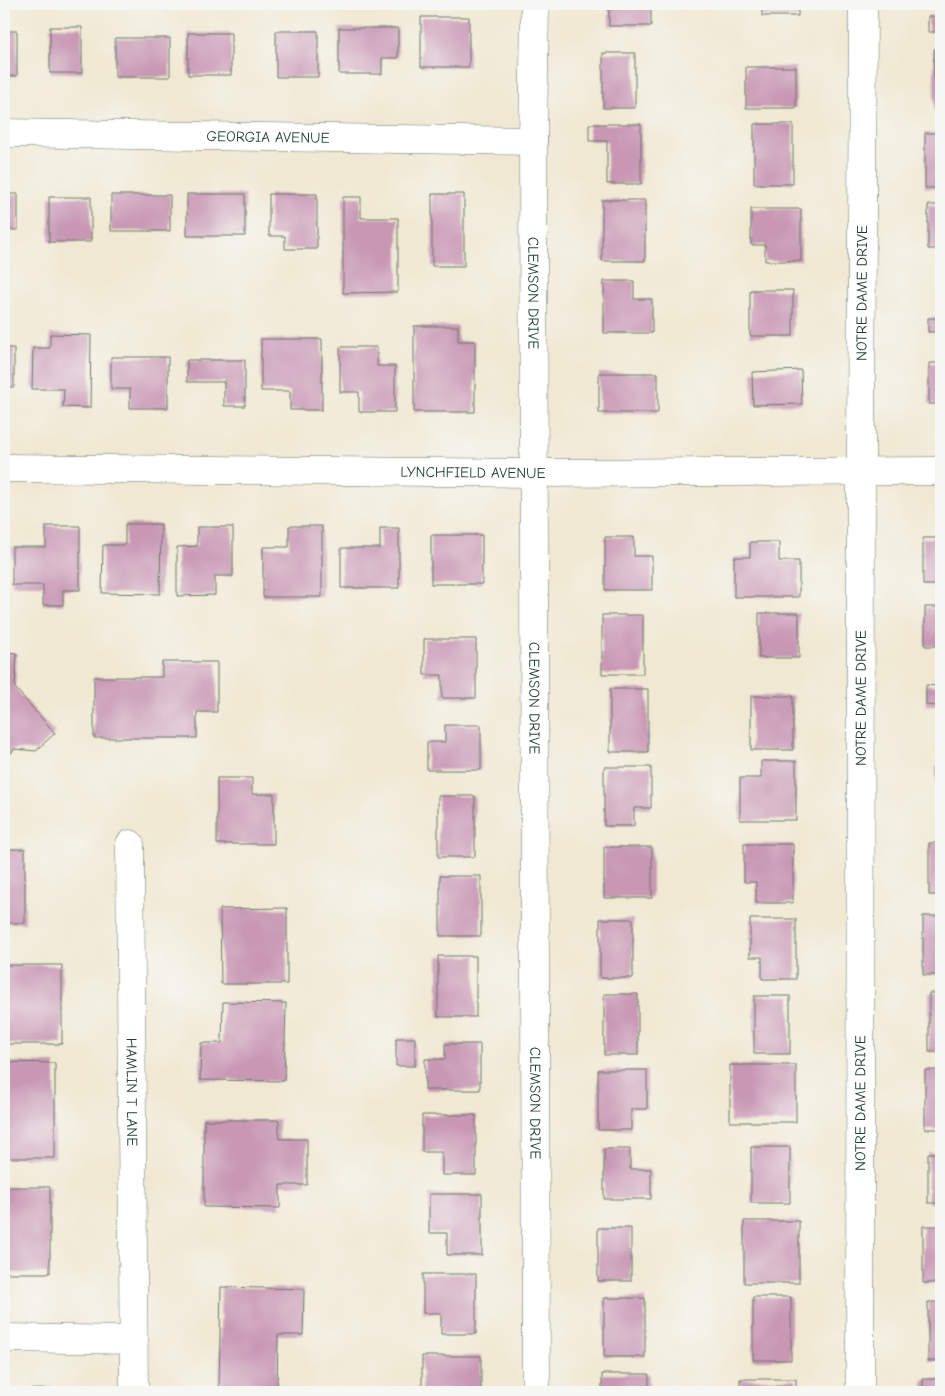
<svg xmlns="http://www.w3.org/2000/svg" width="945" height="1396" viewBox="0 0 945 1396" font-family="'Comic Neue',sans-serif">
	<style>
		.building { fill: #c897b4 }
		.lines { fill: none; stroke-linecap: round; stroke-linejoin: round }
		.minor-casing { stroke: #68796b; stroke-width: 29 }
		.minor { stroke: #fff; stroke-width: 28 }
		.labels { text-anchor: middle; stroke-width: 5; stroke-linejoin: round; paint-order: stroke }
		.street-label { font-size: 15px; fill: #1f3d34; stroke: #f6f6f2 }
	</style>
	<rect width="100%" height="100%" fill="#f6f6f2"/>
	<filter id="ink" filterUnits="userSpaceOnUse"><feTurbulence type="fractalNoise" baseFrequency=".02" numOctaves="2"/><feDisplacementMap in="SourceGraphic" scale="10" xChannelSelector="R" yChannelSelector="G"/><feConvolveMatrix kernelMatrix="1 2 1 2 8 2 1 2 1" color-interpolation-filters="sRGB"/></filter>
	<filter id="wash" filterUnits="userSpaceOnUse"><feTurbulence type="fractalNoise" baseFrequency=".0096" numOctaves="4" result="noise"/><feDisplacementMap in="SourceGraphic" scale="20" xChannelSelector="R" yChannelSelector="G"/><feGaussianBlur stdDeviation="1.12" result="paint"/><feColorMatrix in="noise" values="0 0 0 0 0 0 0 0 0 0 0 0 0 0 0 0 0 1.4 0 .05"/><feComposite in="paint" operator="in"/></filter>
	<g filter="url(#wash)">
		<rect width="100%" height="100%" fill="#f0e8d2"/>
		<g id="blocks">
			<path class="building" d="M609 4H651V26H609Z
				M762 4H798V16H762Z
				M928 16H941V32H928Z
				M421 17H469V67H421Z
				M50 27H82V73H50Z
				M339 28H398V58H382V74H339Z
				M4 31H17V76H4Z
				M276 31H318V77H276Z
				M188 33H231V75H188Z
				M115 38H170V77H115Z
				M934 49H941V109H934Z
				M603 53H635V108H603Z
				M746 67H796V108H746Z
				M589 124H641V184H607V141H589Z
				M754 124H793V184H754Z
				M925 133H941V188H925Z
				M4 194H18V230H4Z
				M187 194H245V236H187Z
				M269 194H317V249H285V236H269Z
				M432 194H464V266H432Z
				M111 195H170V231H111Z
				M49 197H91V242H49Z
				M343 197H361V218H398V292L343 293Z
				M602 200H645V261H602Z
				M928 205H941V249H928Z
				M751 209H801V261H765V245H751Z
				M604 281H634V299H652V333H604Z
				M750 290H793V336H750Z
				M928 318H941V332H928Z
				M414 326H458V341H475V412H414Z
				M50 334 91 335 90 408 63 407 64 389H32L33 348H50Z
				M261 339H322V410H290V391H261Z
				M340 347H377V366H395V412H359V392H340Z
				M4 348H14V387H4Z
				M111 357H168V408H130V389H111Z
				M187 360H245V406H224V382H187Z
				M929 363H941V404H929Z
				M801 370 802 404 753 405 752 372Z
				M599 373H658V413H599Z
				M125 524H161L160 594 102 593 103 545H125Z
				M46 526H80V590H63V605H43V585H12V547H46Z
				M289 526H322V597H263V547H289Z
				M197 527H233V576H215V595L177 596V547L197 546Z
				M380 528H399V588H341V548H380Z
				M431 535H482V584H431Z
				M605 537H634V556H652V590H605Z
				M923 538H941V585H923Z
				M750 542H779V561H799V597H734V557H750Z
				M925 607H941V646H925Z
				M759 613H799V658H759Z
				M602 615H643V674H602Z
				M424 639H476V698H442V675H424Z
				M4 652 17 653 15 688 55 733 36 751 15 749 4 759Z
				M162 662H217V712H197V738H94V677H162Z
				M926 685 941 686V706L926 705Z
				M610 689H648V752H610Z
				M751 696H793V750H751Z
				M445 725H481V770H427V742H445Z
				M761 761H796V820H740V778H761Z
				M936 766H941V802H936Z
				M604 767H651V808H634V826H604Z
				M217 778H252V794H274V844H217Z
				M438 796H475V857H438Z
				M929 843H941V895H929Z
				M744 844H793V903H756V882H744Z
				M604 847H652V898H604Z
				M4 849H25V923H4Z
				M440 876H481V936H440Z
				M287 908V984H221L220 909Z
				M923 916H941V975H923Z
				M600 919H633V978H600Z
				M750 919H796V979H762V957H750Z
				M438 956H476V1017H438Z
				M4 965H62V1044H4Z
				M929 993H941V1052H929Z
				M604 994H638V1055H604Z
				M754 996H790V1054H754Z
				M223 1002 286 1003 284 1081 200 1080 201 1043H222Z
				M396 1038H415V1066H396Z
				M445 1044H480V1090H425V1059H445Z
				M4 1062 55 1063V1158H4Z
				M730 1065H796V1122H730Z
				M598 1070H647V1109H631V1130H598Z
				M925 1070H941V1129H925Z
				M422 1115H476V1175H442V1152H422Z
				M204 1120H279V1139H307V1185H280V1208L204 1207Z
				M751 1147H790V1203H751Z
				M604 1149H630V1169H651V1199H604Z
				M928 1153H941V1203H928Z
				M4 1187H50V1273H4Z
				M429 1194H482V1255H447V1233H429Z
				M744 1221H799V1283H744Z
				M923 1226H941V1283H923Z
				M598 1228H631V1281H598Z
				M423 1274H476V1334H441V1313H423Z
				M221 1287 304 1289 303 1335H278L277 1390 219 1388Z
				M753 1297H791V1360H753Z
				M604 1298H645V1357H604Z
				M928 1302H941V1361H928Z
				M422 1356H481V1392H422Z
				M602 1374H649V1392H602Z
				M740 1379H796V1392H740Z
				M923 1379H941V1392H923Z
				M53 1389V1392H4V1390Z"/>
		</g>
	</g>
	<g filter="url(#ink)">
		<use href="#blocks" fill-opacity="0" stroke="#68796b" stroke-width="1"/>
		<g class="lines">
			<defs>
				<g id="minor">
					<path id="s1" d="M535 4 533 141 536 1392"/>
					<path id="s2" d="M4 133 533 141"/>
					<path id="s3" d="M4 468 534 473 941 471"/>
					<path id="s4" d="M130 844 134 1392"/>
					<path d="M4 1338 134 1340"/>
					<path id="s5" d="M860 1392 861 450 863 4"/>
				</g>
			</defs>
			<use href="#minor" class="minor-casing"/>
			<use href="#minor" class="minor"/>
		</g>
	</g>
	<g class="labels">
		<g class="street-label">
			<text dy="5" stroke="none"><textPath href="#s2" startOffset="264">GEORGIA AVENUE</textPath></text>
			<text dy="5" stroke="none"><textPath href="#s1" startOffset="289">CLEMSON DRIVE</textPath></text>
			<text dy="5" stroke="none"><textPath href="#s5" startOffset="1099">NOTRE DAME DRIVE</textPath></text>
			<text dy="5" stroke="none"><textPath href="#s3" startOffset="469">LYNCHFIELD AVENUE</textPath></text>
			<text dy="5" stroke="none"><textPath href="#s1" startOffset="694">CLEMSON DRIVE</textPath></text>
			<text dy="5" stroke="none"><textPath href="#s5" startOffset="694">NOTRE DAME DRIVE</textPath></text>
			<text dy="5" stroke="none"><textPath href="#s4" startOffset="248">HAMLIN T LANE</textPath></text>
			<text dy="5" stroke="none"><textPath href="#s1" startOffset="1099">CLEMSON DRIVE</textPath></text>
			<text dy="5" stroke="none"><textPath href="#s5" startOffset="289">NOTRE DAME DRIVE</textPath></text>
		</g>
	</g>
	<rect width="945" height="1396" fill="none" stroke="#f6f6f2" stroke-width="20"/>
</svg>
